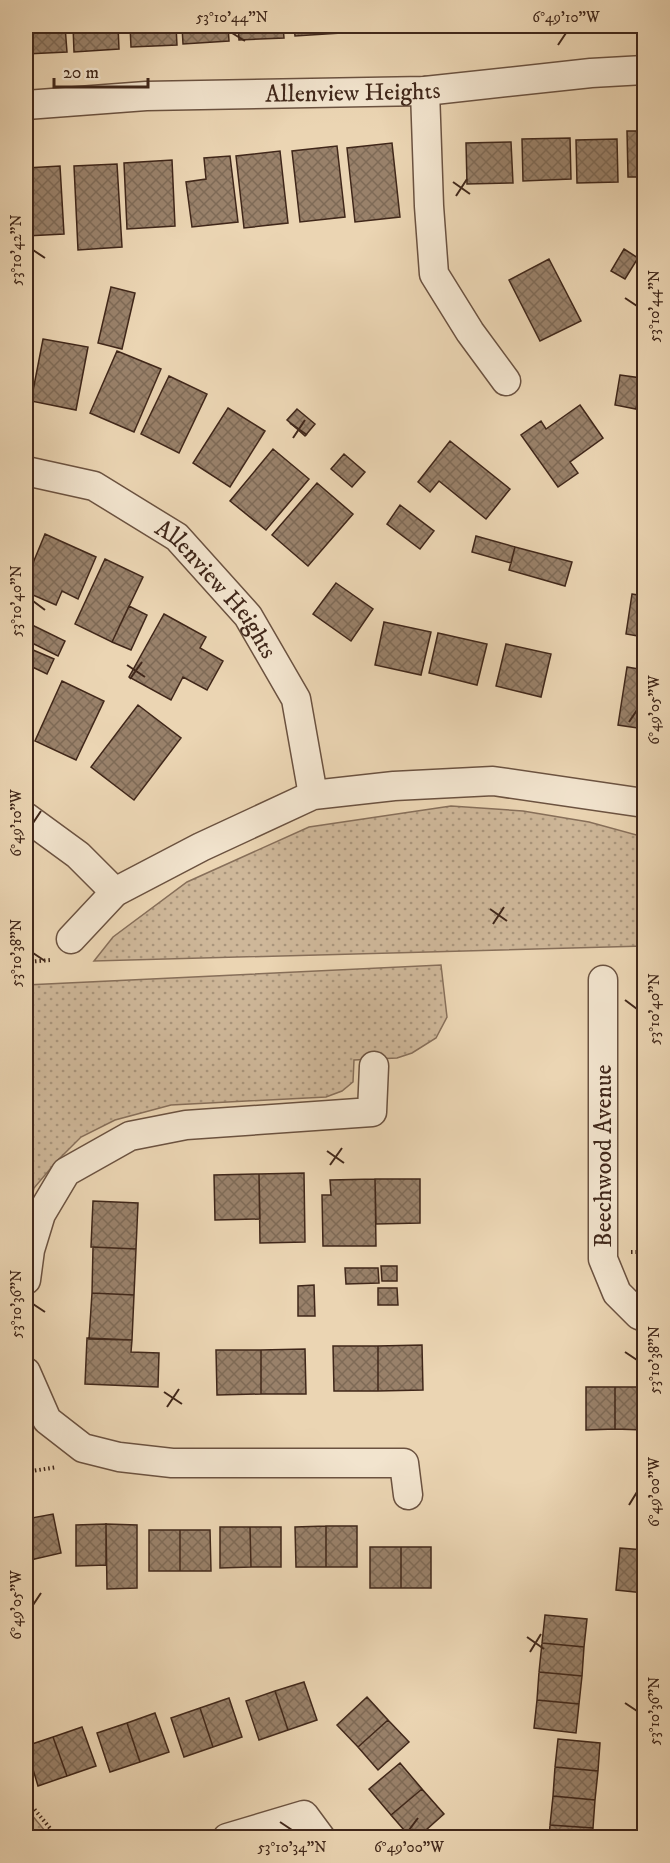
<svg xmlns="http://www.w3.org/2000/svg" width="670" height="1863" viewBox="0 0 670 1863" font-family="'IM FELL DW Pica',serif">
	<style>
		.grass { fill: url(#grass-dots); stroke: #876f5a; stroke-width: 1.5 }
		.building { fill: url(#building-cross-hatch); stroke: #40271a; stroke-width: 1.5 }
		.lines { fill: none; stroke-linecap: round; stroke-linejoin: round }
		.minor-casing { stroke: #6b5240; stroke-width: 31 }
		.path { stroke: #40271a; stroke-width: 4; stroke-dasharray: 1.5 3; stroke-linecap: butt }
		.minor { stroke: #f2e4ce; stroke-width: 28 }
		.ticks { fill: none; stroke: #40271a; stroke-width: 2 }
		.labels { text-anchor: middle; stroke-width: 6; stroke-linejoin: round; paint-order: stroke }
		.street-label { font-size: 24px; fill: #40271a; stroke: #f2e4ce }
		.neatline { fill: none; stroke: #40271a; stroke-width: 2 }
		.ticks-label { font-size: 15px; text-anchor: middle; fill: #40271a }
	</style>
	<defs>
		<pattern id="grass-dots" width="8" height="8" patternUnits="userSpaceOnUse" patternTransform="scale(1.5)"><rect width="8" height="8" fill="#ceb799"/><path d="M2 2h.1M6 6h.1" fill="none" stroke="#a9957c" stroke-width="1.8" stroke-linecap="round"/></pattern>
		<pattern id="building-cross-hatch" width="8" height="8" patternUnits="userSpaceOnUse" patternTransform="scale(1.5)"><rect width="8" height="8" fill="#99816a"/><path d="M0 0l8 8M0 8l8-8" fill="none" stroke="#7e6a56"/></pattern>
	</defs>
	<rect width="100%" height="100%" fill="#ebd5b3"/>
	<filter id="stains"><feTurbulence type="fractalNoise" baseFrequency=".00333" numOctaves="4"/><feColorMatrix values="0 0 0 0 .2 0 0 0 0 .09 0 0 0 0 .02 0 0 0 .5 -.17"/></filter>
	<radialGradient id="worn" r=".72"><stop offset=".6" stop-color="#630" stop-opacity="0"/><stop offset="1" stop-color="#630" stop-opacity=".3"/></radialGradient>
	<path class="grass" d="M451 806 523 811 589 822 644 837V946L94 961 113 937 187 882 309 827Z
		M441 965 447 1017 436 1038 412 1053 397 1058 354 1060 353 1082 342 1091 326 1097 171 1105 115 1120 81 1137 56 1162 34 1188 26 1218V985Z
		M26 1808 50 1837H26Z"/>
	<path class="building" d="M26 26H65L67 52 26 54Z
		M73 26H118L119 49 74 52Z
		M130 26H176L177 45 131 47Z
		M182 26H228L229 41 183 44Z
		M238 26H283L284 38 239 40Z
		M294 26H340L341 33 295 36Z
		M347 26H394V30L347 33Z
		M401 26H445V27L401 29Z
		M627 131H644V177H628Z
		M570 138 571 179 523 181 522 139Z
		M617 139 618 182 577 183 576 140Z
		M511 142 513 183 467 184 466 143Z
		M392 143 400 217 355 222 347 148Z
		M337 146 345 217 300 222 292 151Z
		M280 151 288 223 244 228 236 156Z
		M230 156 238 222 192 227 186 182 206 179 204 158Z
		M172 160 175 226 127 229 124 163Z
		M117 164 122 247 78 250 74 166Z
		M60 166 64 234 26 236V168Z
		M624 249 638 258 625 279 611 271Z
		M549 259 581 321 540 341 509 280Z
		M111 287 135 293 122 349 98 343Z
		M43 339 88 347 76 410 31 401Z
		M117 351 161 369 134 432 90 413Z
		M620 375 641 378 636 409 615 405Z
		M169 376 207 394 179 453 141 434Z
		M580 405 603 438 570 462 578 473 558 487 521 435 541 421 546 429Z
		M228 408 265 431 230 487 193 463Z
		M297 409 315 424 305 436 287 420Z
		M450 441 510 489 486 519 439 481 430 492 418 482Z
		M273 449 309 479 266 530 230 501Z
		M344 454 365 472 352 487 331 469Z
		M317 483 353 514 308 566 272 535Z
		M400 505 434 531 420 549 387 524Z
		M45 534 96 557 78 599 62 591 56 605 26 592V580Z
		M476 536 515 547 511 563 472 552Z
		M644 545V589L638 588Z
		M515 547 572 562 565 586 509 570Z
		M105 559 143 577 112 642 75 624Z
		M336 583 373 609 351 641 313 614Z
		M632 594 644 596V637L626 634Z
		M129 606 147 615 131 650 112 642Z
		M164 614 206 637 200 648 223 661 207 690 183 677 171 700 129 677Z
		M26 622 65 641 58 656 26 640Z
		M384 622 431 632 421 675 375 665Z
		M438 633 487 644 477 685 429 673Z
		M506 644 551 654 541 697 496 686Z
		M26 647 54 659 47 674 26 664Z
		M627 667 644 670V729L618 725Z
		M62 681 104 701 76 760 35 741Z
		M138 705 181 738 134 800 91 767Z
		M304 1173 305 1242 260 1243 259 1174Z
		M259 1174 260 1219 215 1220 214 1175Z
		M375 1179H420V1223L376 1224Z
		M375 1179 376 1246H323L322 1195H331L330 1180Z
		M93 1201 138 1203 136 1249 91 1247Z
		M93 1247 136 1249 134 1295 92 1293Z
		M381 1266H397V1281H382Z
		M345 1268H378L379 1283 346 1284Z
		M314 1285 315 1316H298V1286Z
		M378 1288H397L398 1305H378Z
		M92 1293 134 1295 132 1340 89 1339Z
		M87 1338 132 1340 131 1352 159 1353 158 1387 85 1384Z
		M422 1345 423 1390 378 1391V1346Z
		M333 1346H378V1391H334Z
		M305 1349 306 1394H261V1350Z
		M216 1350H261V1394L217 1395Z
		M586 1387H615V1429L586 1430Z
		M615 1387H644V1430L615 1429Z
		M53 1514 61 1553 26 1561V1519Z
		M106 1524V1565L76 1566V1525Z
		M106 1524 137 1525V1588L107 1589Z
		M326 1526V1567H296L295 1527Z
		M326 1526H357V1567H326Z
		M220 1527H250L251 1567 220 1568Z
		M250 1527H281V1567H251Z
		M149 1530H180V1571H149Z
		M180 1530H210L211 1571H180Z
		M370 1547H401V1588H370Z
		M401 1547H431V1588H401Z
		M620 1548 644 1550V1593L616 1590Z
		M545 1615 587 1619 584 1647 542 1643Z
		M542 1643 584 1647 582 1676 539 1672Z
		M539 1672 582 1676 579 1704 537 1700Z
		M304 1682 317 1720 288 1730 275 1691Z
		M275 1691 288 1730 259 1740 246 1701Z
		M367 1697 388 1720 358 1747 337 1725Z
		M229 1698 242 1737 213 1747 200 1708Z
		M537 1700 579 1704 576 1733 534 1728Z
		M200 1708 213 1747 184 1757 171 1718Z
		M155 1713 169 1752 140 1762 127 1723Z
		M388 1720 409 1742 378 1770 358 1747Z
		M127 1723 140 1762 110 1772 97 1733Z
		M82 1727 96 1766 67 1776 53 1737Z
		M53 1737 67 1776 38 1786 26 1746Z
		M558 1739 600 1743 598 1771 555 1767Z
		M400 1763 422 1789 391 1815 369 1789Z
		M555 1767 598 1771 595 1800 553 1796Z
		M422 1789 444 1814 417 1838H411L391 1815Z
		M553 1796 595 1800 593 1828 550 1825Z
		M550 1825 593 1828 592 1838H549Z"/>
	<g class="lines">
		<defs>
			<g id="minor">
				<path d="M425 91 429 206 434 274 470 332 506 381"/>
				<path id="s1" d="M26 105 146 96 425 91 591 73 644 70"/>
				<path id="s2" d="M26 471 94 486 177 537 248 616 296 699 313 795"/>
				<path d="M26 817 78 855 115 892"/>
				<path d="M71 939 115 892 201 847 313 795 394 786 493 781 644 803"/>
				<path d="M603 980V1259L617 1293 639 1315 644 1317"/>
				<path d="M26 1280 30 1250 41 1214 66 1172 130 1136 186 1125 372 1112 374 1066"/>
				<path d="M26 1372 47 1420 83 1448 119 1457 172 1463H404L408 1495"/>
				<path d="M227 1838 304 1815 321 1838"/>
			</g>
		</defs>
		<use href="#minor" class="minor-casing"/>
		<path class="path" d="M26 962 51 960
			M631 1252H644
			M26 1472 57 1467
			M26 1799 58 1838"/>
		<use href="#minor" class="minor"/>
	</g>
	<path class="ticks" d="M232 33 245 41M558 45 566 33M453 182 470 194M456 196 467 179M33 250 45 258M625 298 637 306M290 423 307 435M293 438 305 420M33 601 45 610M127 665 145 677M130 679 142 662M629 722 637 710M33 823 41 811M490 909 507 921M493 924 504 907M33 953 45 961M625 1000 637 1009M327 1151 344 1163M330 1165 342 1148M33 1304 45 1312M625 1352 637 1360M164 1392 182 1404M167 1407 179 1389M629 1505 637 1492M33 1605 41 1593M527 1637 544 1649M530 1652 541 1634M625 1703 637 1711M280 1822 292 1830M409 1830 418 1818"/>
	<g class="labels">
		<g class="street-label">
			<text dy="8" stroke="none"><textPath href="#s1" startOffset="327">Allenview Heights</textPath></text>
			<text dy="8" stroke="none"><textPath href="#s2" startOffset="232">Allenview Heights</textPath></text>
			<text transform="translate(603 1156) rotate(-90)" y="8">Beechwood Avenue</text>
		</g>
	</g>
	<rect width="670" height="1863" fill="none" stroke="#ebd5b3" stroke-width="66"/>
	<path d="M54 78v9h94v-9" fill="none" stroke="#40271a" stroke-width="3"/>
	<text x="63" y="78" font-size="18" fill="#40271a" stroke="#f2e4ce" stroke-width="4.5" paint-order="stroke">20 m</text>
	<rect x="33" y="33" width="604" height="1797" class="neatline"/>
	<g class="ticks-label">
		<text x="232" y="22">53°10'44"N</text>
		<text x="566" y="22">6°49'10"W</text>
		<text transform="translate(16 250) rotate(-90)" y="5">53°10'42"N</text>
		<text transform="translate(654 306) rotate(-90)" y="5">53°10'44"N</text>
		<text transform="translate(16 601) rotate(-90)" y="5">53°10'40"N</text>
		<text transform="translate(654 710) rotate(-90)" y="5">6°49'05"W</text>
		<text transform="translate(16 823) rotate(-90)" y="5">6°49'10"W</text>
		<text transform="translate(16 953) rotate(-90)" y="5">53°10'38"N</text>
		<text transform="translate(654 1009) rotate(-90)" y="5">53°10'40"N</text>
		<text transform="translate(16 1304) rotate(-90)" y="5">53°10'36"N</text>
		<text transform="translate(654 1360) rotate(-90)" y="5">53°10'38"N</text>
		<text transform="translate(654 1492) rotate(-90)" y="5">6°49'00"W</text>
		<text transform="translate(16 1605) rotate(-90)" y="5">6°49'05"W</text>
		<text transform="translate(654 1711) rotate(-90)" y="5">53°10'36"N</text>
		<text x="292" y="1852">53°10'34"N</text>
		<text x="409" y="1852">6°49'00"W</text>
	</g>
	<rect width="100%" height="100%" filter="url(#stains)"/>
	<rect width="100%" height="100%" fill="url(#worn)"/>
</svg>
